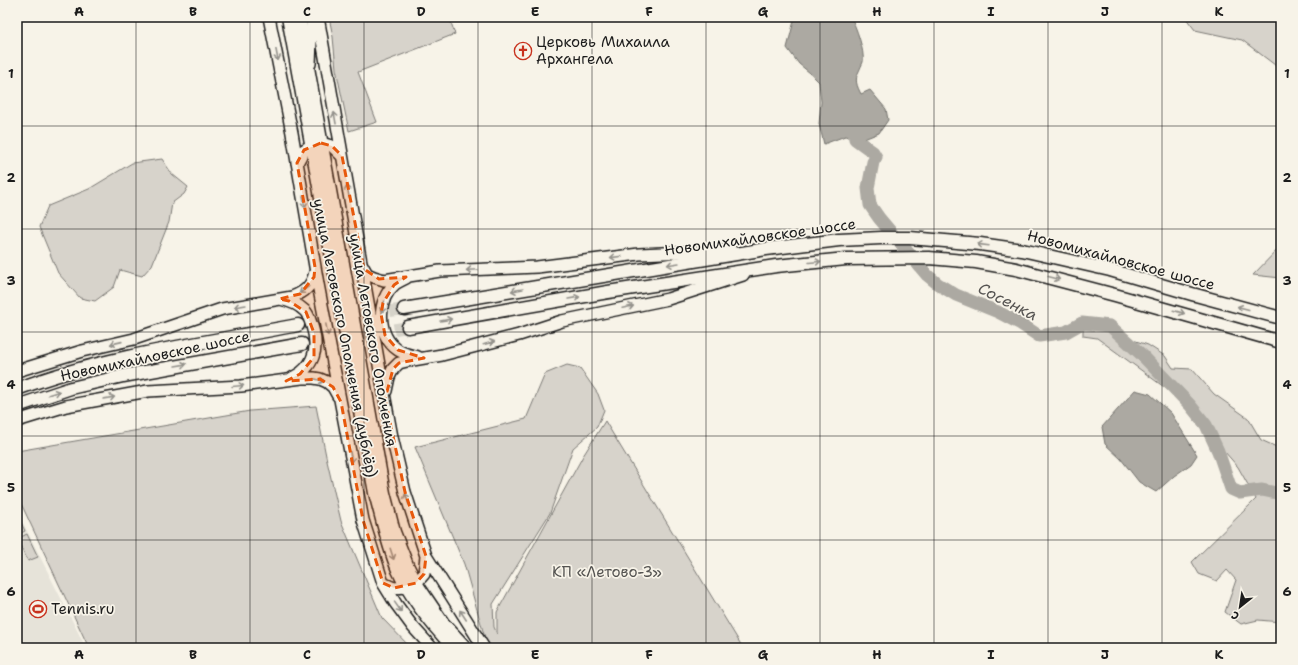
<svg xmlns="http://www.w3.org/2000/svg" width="1298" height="665" viewBox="0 0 1298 665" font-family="'Shantell Sans',sans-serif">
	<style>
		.built { fill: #e6e3d9 }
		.green { fill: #d7d3cb; stroke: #7a7874 }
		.water { fill: #aca9a2; stroke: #72716c }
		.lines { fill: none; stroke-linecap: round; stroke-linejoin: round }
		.river { stroke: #aca9a2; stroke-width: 13 }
		.secondary-tunnel { stroke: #d6d3c9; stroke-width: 12; stroke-dasharray: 12 6; stroke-linecap: butt }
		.tertiary-casing { stroke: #1c1c1c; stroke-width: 14 }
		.secondary-casing { stroke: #1c1c1c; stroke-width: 15 }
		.tertiary { stroke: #f7f3e8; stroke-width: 11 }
		.secondary { stroke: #f7f3e8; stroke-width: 12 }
		.oneway { stroke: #94928c }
		.marked { fill: #e8590c; fill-opacity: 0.2; stroke: #e8590c; stroke-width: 3; stroke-dasharray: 8 5; stroke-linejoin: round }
		.grid { fill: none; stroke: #1c1c1c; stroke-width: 1; stroke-opacity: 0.55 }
		.labels { text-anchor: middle; stroke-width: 3.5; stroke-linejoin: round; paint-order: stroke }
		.poi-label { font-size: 15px; fill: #1c1c1c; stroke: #f7f3e8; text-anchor: start }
		.street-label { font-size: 15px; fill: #1c1c1c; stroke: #f7f3e8 }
		.park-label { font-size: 15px; fill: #545351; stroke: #f7f3e8 }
		.water-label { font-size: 16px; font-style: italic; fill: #565452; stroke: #f7f3e8 }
		.neatline { fill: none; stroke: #1c1c1c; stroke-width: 1.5 }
		.grid-label { font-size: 13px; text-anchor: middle; font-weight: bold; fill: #1c1c1c }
	</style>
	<rect width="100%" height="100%" fill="#f7f3e8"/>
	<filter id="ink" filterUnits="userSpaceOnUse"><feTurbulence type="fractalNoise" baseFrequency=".025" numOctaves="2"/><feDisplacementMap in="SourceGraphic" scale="8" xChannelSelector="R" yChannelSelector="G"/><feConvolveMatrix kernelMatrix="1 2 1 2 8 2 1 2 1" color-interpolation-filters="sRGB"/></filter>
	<g filter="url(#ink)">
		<path class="built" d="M17 511 86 648H17Z"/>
		<path class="green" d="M329 17H449L455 34 358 72 377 122 349 131 336 69 333 37Z
			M1185 17H1281V73L1275 65 1242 40 1195 30Z
			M162 159 172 174 188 187 184 194 172 203 169 222 152 265 142 276 120 270 114 287 95 301 80 298 58 273 39 227 48 206 89 189 132 163Z
			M1281 246V278L1253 275Z
			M1091 326 1148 345 1165 356 1173 368 1192 369 1214 394 1248 418 1261 440 1281 449V622L1258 620 1241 624 1225 612 1236 580 1227 570 1217 581 1199 574 1192 562 1256 499 1238 467 1175 395 1097 338 1083 336V330Z
			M567 365 580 368 598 394 604 410 597 427 573 448 550 513 493 604 494 627 497 634V612L583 456 605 421 743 648H491L487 645 464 564 415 447 526 419 545 374Z
			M316 406 327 461 341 521 382 618 411 648H89L17 495V451L250 411Z
			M17 514 25 531 17 535Z
			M27 534 38 557 28 561 17 539Z"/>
		<path class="water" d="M795 17H851C856 27 865 51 863 62 862 65 860 68 859 71 854 80 857 86 861 94L870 90 886 109 888 120 879 133 864 139 845 136 824 144 819 124 821 102 819 82 810 73 799 64 787 48Z
			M1135 390 1150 394 1171 413 1197 455 1191 464 1174 476 1156 492 1139 482 1121 459 1105 444 1102 427Z"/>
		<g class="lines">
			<path class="river" d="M852 120 855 139 873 152 876 157 873 162 868 188 870 205 879 218 927 275 938 284 956 295 998 312 1021 324 1039 336 1066 332 1082 323 1110 326 1142 355 1190 405 1206 425 1218 451 1231 489 1240 493 1262 490 1281 494"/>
			<path class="secondary-tunnel" d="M301 325 404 309
				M305 344 408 327"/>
			<defs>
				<path id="tertiary" d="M269 17 292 133 318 284 363 520 383 583 396 604 413 627 432 648
					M318 17 385 399 392 437 405 492 426 556 484 648
					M310 64 312 17
					M297 163 304 150 312 145 321 143 332 146 342 156
					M362 265 367 274 374 277 384 280 440 271 537 267 639 254 731 250
					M406 278C402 280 398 282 395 284 376 300 377 336 398 350 404 354 411 355 418 357
					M280 299C290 301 298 304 305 311 309 315 310 321 312 326 319 348 315 367 292 378
					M17 371 82 351 134 339 222 309 292 297C305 292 312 286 315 272
					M386 391 389 377 393 369 399 363 407 361 442 355 519 335 562 321 668 299 743 275
					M17 421 66 406 148 391 241 386 302 378H314L320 379 327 382 333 387 338 396
					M383 583 394 588 406 587 416 583 424 574 426 556"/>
				<path id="secondary" d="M288 17 375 493C382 519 388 546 398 570 411 599 432 625 454 648
					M299 17 384 493 394 532 407 565 416 583 443 623 466 648
					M404 309 766 249 839 240 881 238H910L980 244 1022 250 1110 270 1192 294 1281 318
					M408 327 608 292 776 266 846 259 929 258 976 262 1016 269 1115 295 1281 342
					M17 389C107 355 204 343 298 325
					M17 406 71 388 123 376 302 344"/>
			</defs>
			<use href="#tertiary" class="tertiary-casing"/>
			<use href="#secondary" class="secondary-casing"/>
			<use href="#tertiary" class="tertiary"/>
			<use href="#secondary" class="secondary"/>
		</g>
		<defs><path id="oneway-shaft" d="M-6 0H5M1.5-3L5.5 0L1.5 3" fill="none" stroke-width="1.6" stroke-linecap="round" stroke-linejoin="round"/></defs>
		<g class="oneway">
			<use href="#oneway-shaft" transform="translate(277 55) rotate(79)"/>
			<use href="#oneway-shaft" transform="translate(335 118) rotate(-100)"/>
			<use href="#oneway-shaft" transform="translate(348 191) rotate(-100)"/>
			<use href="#oneway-shaft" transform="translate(304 202) rotate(80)"/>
			<use href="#oneway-shaft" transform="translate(983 245) rotate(-173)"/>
			<use href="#oneway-shaft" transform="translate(616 257) rotate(173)"/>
			<use href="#oneway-shaft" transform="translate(815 262) rotate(-5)"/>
			<use href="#oneway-shaft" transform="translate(673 264) rotate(171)"/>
			<use href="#oneway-shaft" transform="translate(472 270) rotate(177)"/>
			<use href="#oneway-shaft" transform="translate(1054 278) rotate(14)"/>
			<use href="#oneway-shaft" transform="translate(304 290) rotate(143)"/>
			<use href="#oneway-shaft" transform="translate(517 290) rotate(170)"/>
			<use href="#oneway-shaft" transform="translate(574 298) rotate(-10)"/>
			<use href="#oneway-shaft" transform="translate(240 306) rotate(170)"/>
			<use href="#oneway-shaft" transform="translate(383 307) rotate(104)"/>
			<use href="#oneway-shaft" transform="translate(628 307) rotate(-12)"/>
			<use href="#oneway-shaft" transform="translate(1243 308) rotate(-165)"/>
			<use href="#oneway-shaft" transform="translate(1179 312) rotate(16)"/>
			<use href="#oneway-shaft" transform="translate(446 320) rotate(-10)"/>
			<use href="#oneway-shaft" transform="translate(327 330) rotate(79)"/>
			<use href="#oneway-shaft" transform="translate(116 343) rotate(167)"/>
			<use href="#oneway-shaft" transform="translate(489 343) rotate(-16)"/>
			<use href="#oneway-shaft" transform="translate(181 365) rotate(-10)"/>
			<use href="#oneway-shaft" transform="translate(319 380) rotate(15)"/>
			<use href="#oneway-shaft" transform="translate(238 386) rotate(-5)"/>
			<use href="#oneway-shaft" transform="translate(54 393) rotate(-17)"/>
			<use href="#oneway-shaft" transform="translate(109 398) rotate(-10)"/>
			<use href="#oneway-shaft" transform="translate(351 457) rotate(79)"/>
			<use href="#oneway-shaft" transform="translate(407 499) rotate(-108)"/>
			<use href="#oneway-shaft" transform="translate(392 554) rotate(72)"/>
			<use href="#oneway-shaft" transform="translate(398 607) rotate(55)"/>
			<use href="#oneway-shaft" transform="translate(463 615) rotate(-123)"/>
		</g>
	</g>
	<path class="marked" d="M321 143 332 146 342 156 364 269 379 279 406 277 394 285 383 303 381 314 385 335 398 350 424 358 399 363 393 369 385 399 405 492 426 556 424 574 416 583 394 588 383 583 363 520 341 402 333 387 320 379 286 381 300 374 314 357V333L306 312 289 301 279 299 300 294 314 277 315 267 297 163 304 150Z"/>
	<path class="grid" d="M136 17V648M250 17V648M364 17V648M478 17V648M592 17V648M706 17V648M820 17V648M934 17V648M1048 17V648M1162 17V648M17 126H1281M17 229H1281M17 332H1281M17 436H1281M17 540H1281"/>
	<defs>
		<symbol id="church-ring" viewBox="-11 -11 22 22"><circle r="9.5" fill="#f7f3e8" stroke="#c8321e" stroke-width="1.5"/><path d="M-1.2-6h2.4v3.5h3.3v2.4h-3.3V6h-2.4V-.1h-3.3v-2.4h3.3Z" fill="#c8321e"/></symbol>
		<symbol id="stadium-ring" viewBox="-11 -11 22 22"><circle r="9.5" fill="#f7f3e8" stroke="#c8321e" stroke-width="1.5"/><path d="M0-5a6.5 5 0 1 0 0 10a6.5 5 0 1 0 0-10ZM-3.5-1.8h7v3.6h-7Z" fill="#c8321e"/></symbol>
	</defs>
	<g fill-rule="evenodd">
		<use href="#church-ring" x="513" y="41" width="20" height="20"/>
		<use href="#stadium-ring" x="28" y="599" width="20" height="20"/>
	</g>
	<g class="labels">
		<g class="poi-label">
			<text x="536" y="47">Церковь Михаила<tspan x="536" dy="17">Архангела</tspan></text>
			<text x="51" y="614">Tennis.ru</text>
		</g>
		<g class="street-label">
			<text transform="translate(760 237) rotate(-8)" y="5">Новомихайловское шоссе</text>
			<text transform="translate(1121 260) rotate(15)" y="5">Новомихайловское шоссе</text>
			<text transform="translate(345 338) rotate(79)" y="5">улица Летовского Ополчения (дублёр)</text>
			<text transform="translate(373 340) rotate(80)" y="5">улица Летовского Ополчения</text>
			<text transform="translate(155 356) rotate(-12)" y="5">Новомихайловское шоссе</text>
		</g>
		<g class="park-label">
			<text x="607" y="577">КП «Летово-3»</text>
		</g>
		<g class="water-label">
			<text transform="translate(1008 301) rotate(27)" y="6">Сосенка</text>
		</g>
	</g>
	<rect width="1298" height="665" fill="none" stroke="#f7f3e8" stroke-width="44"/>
	<g transform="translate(1240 607) rotate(210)" stroke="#f7f3e8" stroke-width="3" paint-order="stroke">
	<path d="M0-3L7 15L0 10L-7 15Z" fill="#1c1c1c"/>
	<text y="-6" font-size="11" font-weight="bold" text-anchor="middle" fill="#1c1c1c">С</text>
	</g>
	<rect x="22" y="22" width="1254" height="621" class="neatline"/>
	<g class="grid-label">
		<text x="79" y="16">A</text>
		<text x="193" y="16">B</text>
		<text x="307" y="16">C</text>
		<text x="421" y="16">D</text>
		<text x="535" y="16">E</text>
		<text x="649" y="16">F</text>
		<text x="763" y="16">G</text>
		<text x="877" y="16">H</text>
		<text x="991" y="16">I</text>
		<text x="1105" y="16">J</text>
		<text x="1219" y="16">K</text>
		<text x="11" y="78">1</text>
		<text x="1287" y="78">1</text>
		<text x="11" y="182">2</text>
		<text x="1287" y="182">2</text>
		<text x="11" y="285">3</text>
		<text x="1287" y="285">3</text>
		<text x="11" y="389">4</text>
		<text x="1287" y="389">4</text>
		<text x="11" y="492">5</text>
		<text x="1287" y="492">5</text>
		<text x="11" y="596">6</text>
		<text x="1287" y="596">6</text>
		<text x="79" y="659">A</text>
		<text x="193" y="659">B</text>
		<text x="307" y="659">C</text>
		<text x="421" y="659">D</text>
		<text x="535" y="659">E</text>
		<text x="649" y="659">F</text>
		<text x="763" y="659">G</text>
		<text x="877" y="659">H</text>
		<text x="991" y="659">I</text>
		<text x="1105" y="659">J</text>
		<text x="1219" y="659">K</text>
	</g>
</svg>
